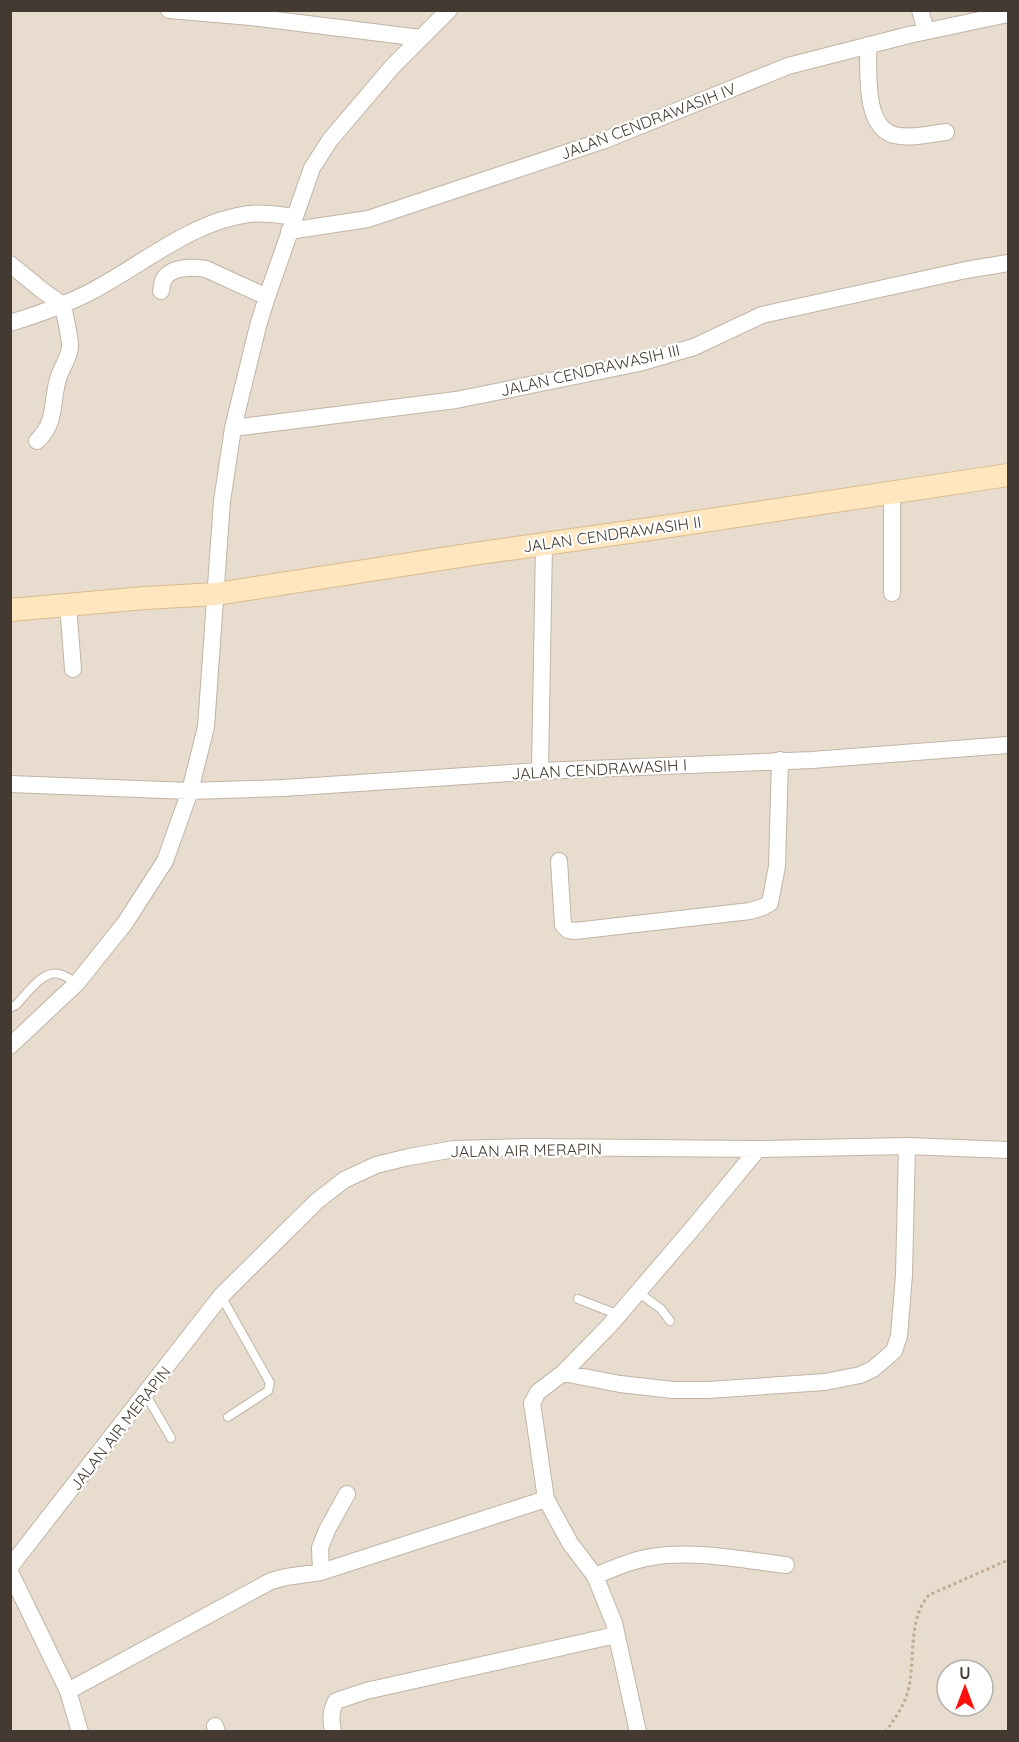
<svg xmlns="http://www.w3.org/2000/svg" width="1019" height="1742" viewBox="0 0 1019 1742" font-family="Quicksand,sans-serif">
	<style>
		.residential { fill: #e7dcce; fill-rule: evenodd }
		.lines { fill: none; stroke-linecap: round; stroke-linejoin: round }
		.lane-casing { stroke: #c1b4a5; stroke-width: 10 }
		.street-casing { stroke: #c1b4a5; stroke-width: 18 }
		.secondary-casing { stroke: #dabc8c; stroke-width: 24 }
		.path { stroke: #c2ab92; stroke-width: 3; stroke-dasharray: 3 3; stroke-linecap: butt }
		.lane { stroke: #fff; stroke-width: 8 }
		.street { stroke: #fff; stroke-width: 16 }
		.secondary { stroke: #ffe6be; stroke-width: 22 }
		.labels { text-anchor: middle; stroke-width: 4.5; stroke-linejoin: round; paint-order: stroke }
		.street-label { font-size: 16px; fill: #443a31; stroke: #fff }
	</style>
	<rect width="100%" height="100%" fill="#f2ebe0"/>
	<path class="residential" d="M11 11H1008V1731L11 1732ZM947 1670H983V1706H947Z"/>
	<g class="lines">
		<defs>
			<path id="lane" d="M10 1008 16 1005C26 995 42 970 59 974 65 975 71 980 77 983
				M638 1292 661 1309 670 1321
				M221 1296 270 1383 268 1391 228 1417
				M578 1299 619 1315
				M146 1395 171 1438"/>
			<path id="street" d="M169 10 251 17 421 38
				M920 10 926 31
				M868 45C869 70 863 126 894 135 910 139 930 134 946 132
				M289 231 368 219 605 140 788 66 909 35 1008 14
				M10 264 43 291 63 305C65 318 70 334 70 347 69 359 61 368 58 379 51 403 57 422 37 441
				M161 291C162 288 162 284 163 281 169 266 193 267 206 269L267 297
				M10 323C39 314 66 305 92 291 142 265 192 221 249 214 264 212 279 215 295 217
				M233 428 456 400 639 363 694 347 762 315 966 270 1008 263
				M892 593V492
				M68 605 73 669
				M540 771 544 544
				M10 784 190 791 283 788 540 771 812 760 1008 745
				M559 861 563 925 568 930 575 931 750 911 763 907 770 903 777 866 780 760
				M10 1046 77 983 125 923 165 861 190 791 206 727 222 501 233 428 258 326 267 297 312 168 330 140 392 67 449 10
				M563 1373 620 1384 673 1390H708L825 1382 860 1375 873 1369 894 1351 899 1336 904 1275 907 1146
				M10 1567 221 1296 317 1201 344 1180 376 1165 409 1157 454 1149 530 1147 758 1149 907 1146 1008 1150
				M10 1572 68 1691 80 1732
				M321 1572 320 1548 327 1530 347 1494
				M595 1576C614 1568 632 1560 652 1557 695 1550 743 1560 786 1565
				M68 1691 271 1581 286 1577 321 1572 546 1499
				M215 1726 217 1732
				M333 1732C331 1720 330 1712 336 1701L366 1691 616 1635
				M638 1732 614 1623 595 1576 570 1543 546 1499 532 1403 538 1392 563 1373 609 1326 692 1229 758 1149"/>
			<path id="secondary" d="M10 610 145 598 216 594 480 553 650 529 1008 475"/>
		</defs>
		<use href="#lane" class="lane-casing"/>
		<use href="#street" class="street-casing"/>
		<use href="#secondary" class="secondary-casing"/>
		<path class="path" d="M885 1732C895 1719 904 1706 908 1691 916 1659 907 1620 929 1595L1008 1560"/>
		<use href="#lane" class="lane"/>
		<use href="#street" class="street"/>
		<use href="#secondary" class="secondary"/>
	</g>
	<g class="labels">
		<g class="street-label">
			<text transform="translate(648 121) rotate(-21)" y="6">JALAN CENDRAWASIH IV</text>
			<text transform="translate(590 370) rotate(-13)" y="6">JALAN CENDRAWASIH III</text>
			<text transform="translate(612 534) rotate(-8)" y="6">JALAN CENDRAWASIH II</text>
			<text transform="translate(599 769) rotate(-3)" y="6">JALAN CENDRAWASIH I</text>
			<text transform="translate(526 1150) rotate(-1)" y="6">JALAN AIR MERAPIN</text>
			<text transform="translate(120 1428) rotate(-52)" y="6">JALAN AIR MERAPIN</text>
		</g>
	</g>
	<rect width="1019" height="1742" fill="none" stroke="#443a31" stroke-width="24"/>
	<g transform="translate(965 1688)"><circle r="28" fill="#ffffff" stroke="#b4b0ad" stroke-width="1.5"/>
	<path d="M0-4.5L10 22L0 15L-10 22Z" fill="#ff0f0b"/>
	<text y="-9" font-size="16" font-weight="bold" text-anchor="middle" fill="#443a31">U</text>
	</g>
</svg>
